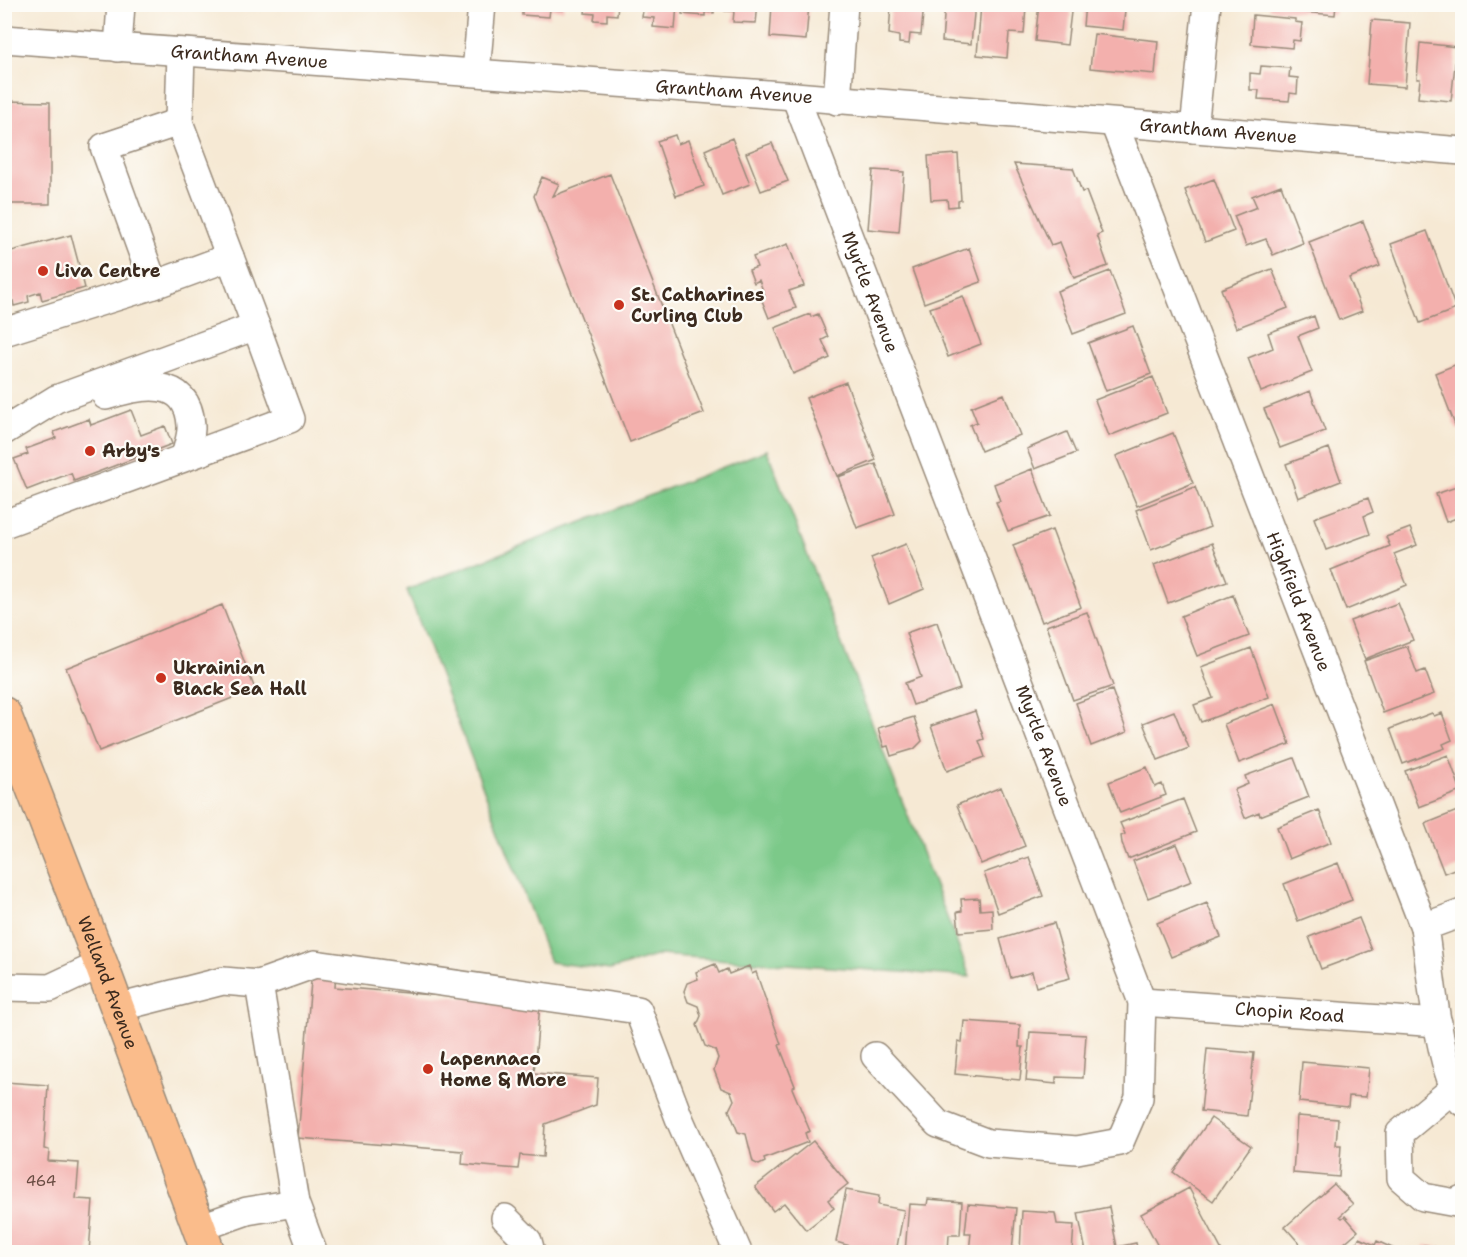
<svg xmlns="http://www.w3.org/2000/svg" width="1467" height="1257" viewBox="0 0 1467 1257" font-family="'Shantell Sans',sans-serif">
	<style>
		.green { fill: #7bc989; stroke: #5b7a54; stroke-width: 1.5 }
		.building { fill: #f3b0ad }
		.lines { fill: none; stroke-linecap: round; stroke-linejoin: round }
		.minor-casing { stroke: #988a79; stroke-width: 30 }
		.major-casing { stroke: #988a79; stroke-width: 36 }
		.minor { stroke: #fff; stroke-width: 27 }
		.major { stroke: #fabc8b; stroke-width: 33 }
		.poi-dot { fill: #c8321e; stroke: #fdfcf7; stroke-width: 2 }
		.labels { text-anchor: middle; stroke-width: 4.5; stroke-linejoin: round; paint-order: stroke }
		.number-label { font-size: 15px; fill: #694c42 }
		.street-label { font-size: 18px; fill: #3b2a1e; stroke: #fdfcf7 }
		.poi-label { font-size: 18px; font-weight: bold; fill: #3b2a1e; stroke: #fdfcf7; text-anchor: start }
	</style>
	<rect width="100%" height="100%" fill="#fdfcf7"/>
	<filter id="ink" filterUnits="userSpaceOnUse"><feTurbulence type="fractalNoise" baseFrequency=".0167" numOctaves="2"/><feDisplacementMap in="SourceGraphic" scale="12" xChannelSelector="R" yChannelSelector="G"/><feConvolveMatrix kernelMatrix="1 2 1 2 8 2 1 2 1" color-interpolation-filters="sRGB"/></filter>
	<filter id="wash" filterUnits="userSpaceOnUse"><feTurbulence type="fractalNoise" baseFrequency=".008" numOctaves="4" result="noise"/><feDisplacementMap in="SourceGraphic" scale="24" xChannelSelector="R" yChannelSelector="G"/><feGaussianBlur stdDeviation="1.35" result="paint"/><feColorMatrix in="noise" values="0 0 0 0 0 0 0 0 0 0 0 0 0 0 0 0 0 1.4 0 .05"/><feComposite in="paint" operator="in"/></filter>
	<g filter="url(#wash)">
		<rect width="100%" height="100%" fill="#f6e9d4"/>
		<path class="green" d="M767 450 970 977 659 955 610 970 550 962 407 590Z"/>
		<g id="blocks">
			<path class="building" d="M360 4H384V9L359 7Z
				M510 4H564L563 10 550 9 549 17 522 15V9L510 7Z
				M586 4H618L617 15 607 14V21L594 20 595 14 585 13Z
				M644 4H677L675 29 653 27 654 18 642 17Z
				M683 4H715L714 13 705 12V16L682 14Z
				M726 4H758L756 23 733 22 734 11H725Z
				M772 4H809L806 40 770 37Z
				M891 4H924L921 35 910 34 909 44 899 43V36L889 34Z
				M945 4H975L971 44 942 41Z
				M981 4 1026 7 1024 34 1009 33 1007 58 977 55Z
				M1039 4H1072L1067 45 1035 41Z
				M1085 4H1113L1112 9 1125 10 1123 30 1083 26Z
				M1269 4H1336L1335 15 1269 9Z
				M1253 15 1295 19V22L1302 23 1300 41 1293 40 1292 48 1251 44Z
				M1372 20 1410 23 1405 87 1367 84Z
				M1094 34 1158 41 1155 74 1090 68Z
				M1420 43 1457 47 1451 101 1418 98 1420 79H1417Z
				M1261 66 1290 68 1289 77 1298 78 1297 94 1290 93 1289 101 1258 99 1259 90H1250V73L1260 74Z
				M4 101 50 102V204H4Z
				M675 135 678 144 688 140 704 186 676 196 657 141Z
				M732 138 750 184 722 195 705 150Z
				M772 143 788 181 761 191 746 153Z
				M958 154 961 200 958 201V206L948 207 947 199 931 200 928 156Z
				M1014 164 1073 168 1082 192 1086 191 1102 233 1097 235 1108 266 1074 278 1060 242 1051 245Z
				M873 170 904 172 899 232 868 229Z
				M610 174 704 413 630 442 534 196 542 177 559 184 553 196Z
				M1214 179 1234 231 1205 242 1185 190Z
				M1281 185 1303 243 1273 255 1266 239 1246 246 1234 216 1257 207 1252 196Z
				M1363 221 1380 266 1349 278 1362 311 1339 320 1309 242Z
				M1427 231 1456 309 1420 323 1391 244Z
				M71 235 85 288 42 300 40 292 28 296 29 302 14 306 13 301 4 303V253Z
				M788 244 804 286 789 291 796 308 769 318 761 298 765 296 759 280 754 283 749 270 757 267 753 257Z
				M969 248 981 282 924 303 912 269Z
				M1272 269 1288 308 1236 328 1221 289Z
				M1110 271 1126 314 1073 334 1057 291Z
				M963 296 981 344 948 357 930 308Z
				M810 314 811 317 818 314 828 337 822 340 830 358 793 374 775 328Z
				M1314 316 1318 328 1298 336 1312 372 1261 392 1248 358 1273 348 1268 333Z
				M1133 326 1151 374 1106 391 1088 343Z
				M1462 362V428L1457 430 1435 373Z
				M1153 377 1167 413 1109 436 1095 400Z
				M846 382 876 460 837 476 806 398Z
				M1310 391 1325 431 1280 448 1264 409Z
				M1004 394 1020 435 981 451 970 425 977 422 971 407Z
				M131 410 141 435 165 426 172 444 74 481 71 473 27 490 14 459 28 454 26 449 56 438 54 432 89 419 91 425Z
				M1067 432 1076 453 1035 469 1027 449Z
				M1173 433 1193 483 1137 506 1116 456Z
				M1329 448 1341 481 1298 498 1286 464Z
				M876 464 895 514 857 528 838 477Z
				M1032 469 1050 516 1008 531 996 502 1000 501 994 484Z
				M1462 485V516L1446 522 1436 494Z
				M1195 487 1210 527 1151 550 1136 510Z
				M1368 498 1373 512 1364 516 1370 534 1326 550 1314 518Z
				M1410 528 1417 545 1394 554 1407 585 1346 610 1331 570 1390 546 1386 537Z
				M1052 530 1081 607 1042 622 1013 545Z
				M1212 543 1227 581 1168 603 1154 565Z
				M906 544 924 589 889 604 871 558Z
				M1233 595 1249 636 1197 656 1181 616Z
				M1398 603 1413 640 1365 659 1350 621Z
				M222 605 255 689 99 751 66 668Z
				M1087 612 1113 686 1073 700 1046 626Z
				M937 622 960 689 913 705 905 683 921 677 906 633Z
				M1407 646 1417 673 1425 670 1434 694 1383 713 1364 661Z
				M1251 648 1269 697 1201 722 1194 705 1213 698 1201 667Z
				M1112 690 1127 732 1091 746 1076 703Z
				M1275 704 1290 744 1239 763 1224 724Z
				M975 711 984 739 979 741 985 757 947 771 931 726Z
				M1174 711 1189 748 1158 760 1143 723Z
				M1432 713 1434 716 1442 713 1452 740 1443 744 1445 748 1403 764 1390 729Z
				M914 717 922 741 914 749 891 756 888 746 884 747 878 728Z
				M1448 755 1461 791 1419 807 1405 771Z
				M1294 758 1309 797 1260 816 1259 812 1245 818 1234 790 1248 784 1245 776Z
				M1147 767 1155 787 1162 784 1166 795 1120 813 1109 782Z
				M1001 787 1025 846 981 864 957 805Z
				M1183 799 1196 832 1128 859 1122 843 1121 836 1125 834 1120 823Z
				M1462 809V866L1444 873 1425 824Z
				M1319 810 1331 842 1289 859 1277 827Z
				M1177 844 1192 881 1148 898 1133 861Z
				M1029 857 1043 896 998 913 984 873Z
				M1338 863 1352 900 1298 921 1284 884Z
				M979 898 980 910 992 909 993 929 959 932 957 912 962 911 961 899Z
				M1207 903 1221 937 1171 957 1157 923Z
				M1359 918 1372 950 1321 969 1309 937Z
				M1054 923 1070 978 1036 987 1032 972 1011 978 1000 939Z
				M715 964 719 973 727 969 729 974 749 966 752 974 756 972 781 1044 779 1045 795 1086 792 1088 810 1131 805 1133 808 1142 764 1159 765 1162 759 1165 753 1162 746 1134 738 1132 729 1110 734 1100 731 1092 721 1088 714 1070 718 1058 715 1050 705 1046 697 1025 701 1016 698 1006 688 1002 684 991 687 983 698 979 696 972Z
				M312 969 336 971 335 987 540 1004 534 1073 598 1078 596 1105 545 1124 543 1157 520 1155 518 1169 462 1164 463 1151 298 1138Z
				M964 1021 1020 1025 1019 1047H1023L1020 1080 955 1074 958 1041 962 1042Z
				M1030 1032 1086 1035 1083 1078 1056 1077V1084L1026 1081Z
				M1207 1049 1254 1053 1247 1116 1201 1111Z
				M1302 1062 1369 1068 1366 1097 1349 1096 1348 1107 1299 1102Z
				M4 1082 48 1085 44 1149 49 1150 48 1161 79 1163 76 1199 93 1200 89 1252H4Z
				M1297 1116 1338 1119 1336 1145H1341L1339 1177 1293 1173Z
				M1211 1118 1251 1146 1213 1201 1173 1172Z
				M813 1141 848 1184 828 1200 834 1208 806 1230 784 1203 773 1211 755 1187Z
				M1334 1184 1353 1204 1340 1216 1342 1218 1345 1216 1358 1231 1334 1252H1307L1285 1227Z
				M1189 1188 1222 1251 1220 1252H1161L1141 1214Z
				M846 1190 879 1196 878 1205 904 1210 896 1252 865 1247 864 1250 836 1242Z
				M928 1199 962 1202 960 1235H949L948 1252H905L909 1204 927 1205Z
				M968 1204 1016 1208 1012 1252H969L971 1233H965Z
				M1109 1207 1117 1247 1136 1243 1138 1252H1086L1078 1213Z
				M1022 1211 1055 1213 1057 1224 1074 1225 1072 1252H1020Z
				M1359 1238 1375 1245 1377 1241 1401 1252H1352Z
				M1424 1245 1459 1250 1458 1252H1423Z"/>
		</g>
	</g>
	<g filter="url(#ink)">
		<use href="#blocks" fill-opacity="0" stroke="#988a79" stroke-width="1.5"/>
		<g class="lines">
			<defs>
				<g id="minor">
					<path id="s1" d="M4 39 795 96 1462 151"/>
					<path d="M118 48 121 4"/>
					<path d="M181 52 179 122 256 326"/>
					<path d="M476 72 482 4"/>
					<path id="s2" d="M795 96 1142 1002 1139 1098 1120 1142 1077 1150 988 1143 938 1124 875 1056"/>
					<path d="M837 101 844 4"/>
					<path d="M179 122 104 147 154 285 230 257"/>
					<path id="s3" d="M1114 123 1424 927C1431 970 1438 1070 1462 1102"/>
					<path d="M1194 129 1207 4"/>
					<path d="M4 332 154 285"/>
					<path d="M106 396C140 385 188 375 191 425 192 435 187 447 185 457"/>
					<path d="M4 431 56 399 256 326 290 419 4 524"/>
					<path d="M1424 927 1462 913"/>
					<path d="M259 984 295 1203 313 1252"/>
					<path d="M4 987 50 988 101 964"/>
					<path id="s4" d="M1142 1002 1438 1023"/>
					<path d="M117 1008 223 981 259 984 315 964 638 1010 679 1118 738 1252"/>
					<path d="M1453 1089 1400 1133 1401 1178 1423 1197 1456 1203 1462 1199"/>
					<path d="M505 1218 528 1241 531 1252"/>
					<path d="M199 1228 247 1211 295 1203"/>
				</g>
				<g id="major">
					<path id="s5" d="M4 714 101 964 208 1252"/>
				</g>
			</defs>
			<use href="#minor" class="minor-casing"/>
			<use href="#major" class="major-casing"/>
			<use href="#minor" class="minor"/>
			<use href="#major" class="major"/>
		</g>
	</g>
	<g class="poi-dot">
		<circle cx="43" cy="271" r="6"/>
		<circle cx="619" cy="305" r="6"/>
		<circle cx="90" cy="451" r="6"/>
		<circle cx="161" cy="678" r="6"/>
		<circle cx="428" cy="1069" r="6"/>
	</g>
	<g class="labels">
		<g class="number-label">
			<text x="41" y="1186">464</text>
		</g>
		<g class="street-label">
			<text dy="6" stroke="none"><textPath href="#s1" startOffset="246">Grantham Avenue</textPath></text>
			<text dy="6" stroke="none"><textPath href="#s1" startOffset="732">Grantham Avenue</textPath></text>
			<text dy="6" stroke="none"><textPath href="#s1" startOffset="1218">Grantham Avenue</textPath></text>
			<text dy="6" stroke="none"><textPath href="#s2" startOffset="210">Myrtle Avenue</textPath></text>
			<text dy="6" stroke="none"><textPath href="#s3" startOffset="513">Highfield Avenue</textPath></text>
			<text dy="6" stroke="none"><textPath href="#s2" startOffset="696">Myrtle Avenue</textPath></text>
			<text dy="6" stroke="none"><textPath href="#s5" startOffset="288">Welland Avenue</textPath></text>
			<text dy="6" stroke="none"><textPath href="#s4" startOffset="148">Chopin Road</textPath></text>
		</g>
		<g class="poi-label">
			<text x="55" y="277">Liva Centre</text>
			<text x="631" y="301">St. Catharines<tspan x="631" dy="21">Curling Club</tspan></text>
			<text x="102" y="457">Arby's</text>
			<text x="173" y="674">Ukrainian<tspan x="173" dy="21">Black Sea Hall</tspan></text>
			<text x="440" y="1065">Lapennaco<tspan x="440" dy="21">Home &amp; More</tspan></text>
		</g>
	</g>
	<rect width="1467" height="1257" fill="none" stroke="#fdfcf7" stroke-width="24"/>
</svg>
